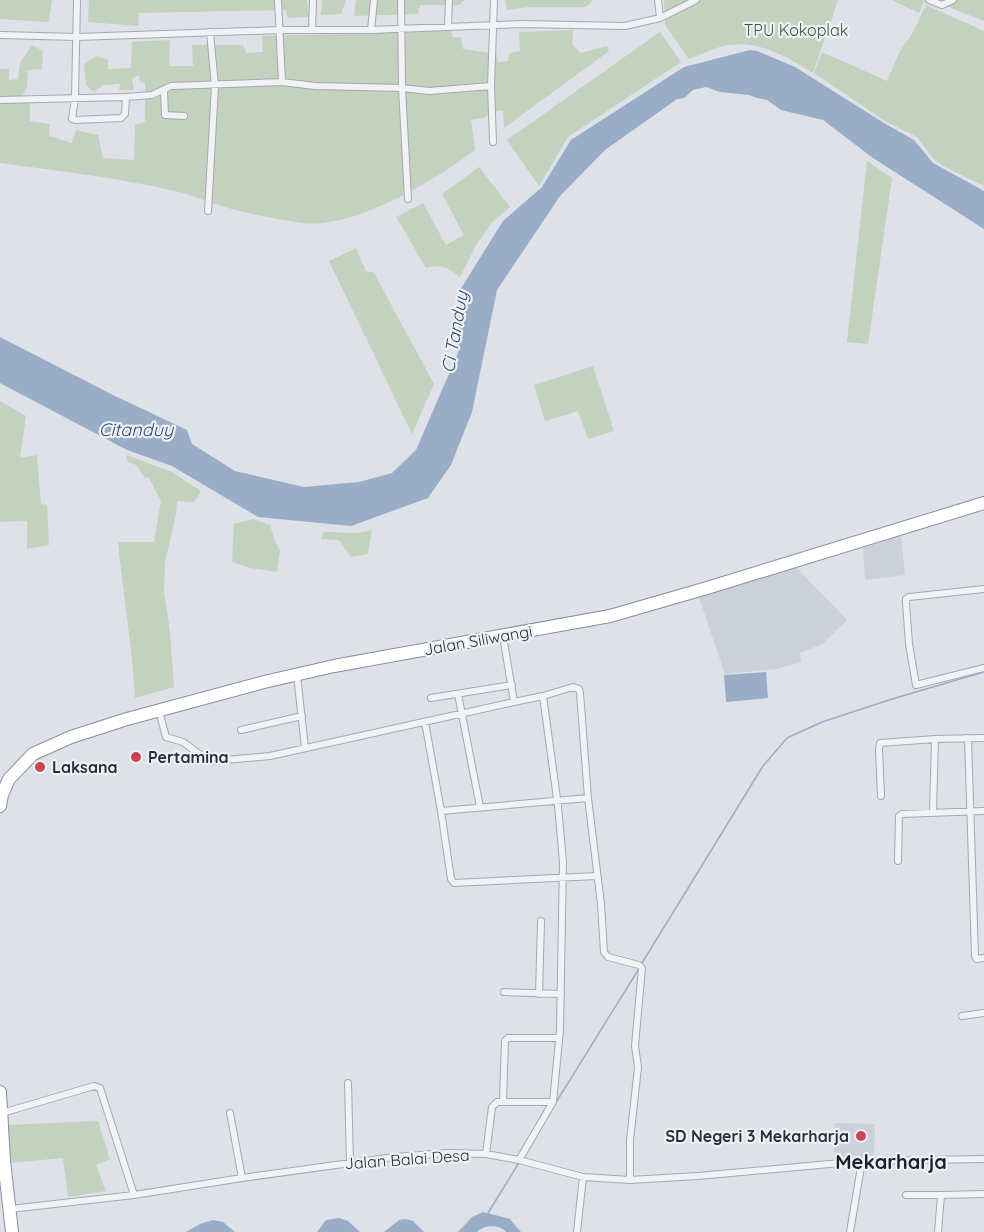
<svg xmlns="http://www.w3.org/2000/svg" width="984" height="1232" viewBox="0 0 984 1232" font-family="Quicksand,sans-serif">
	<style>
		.built { fill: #ccd0d9 }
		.green { fill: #c3d1bf }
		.water { fill: #9aadc6 }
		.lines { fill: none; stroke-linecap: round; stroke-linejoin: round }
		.stream { stroke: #9aadc6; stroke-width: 1.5 }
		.street-casing { stroke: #a4a8b1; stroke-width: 8 }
		.highway-casing { stroke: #868e9d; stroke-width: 14 }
		.street { stroke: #f0f2f6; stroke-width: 6 }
		.highway { stroke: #fff; stroke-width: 12 }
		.poi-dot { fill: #c84653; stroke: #edf0f5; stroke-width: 2 }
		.labels { text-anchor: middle; stroke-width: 4.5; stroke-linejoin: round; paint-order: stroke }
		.park-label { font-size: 16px; fill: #3a5836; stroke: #edf0f5 }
		.street-label { font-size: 16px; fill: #282e3d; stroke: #edf0f5 }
		.poi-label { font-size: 16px; font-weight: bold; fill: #282e3d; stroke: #edf0f5; text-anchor: start }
		.water-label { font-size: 18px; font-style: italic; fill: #344b6f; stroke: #edf0f5 }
		.quarter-label { font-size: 20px; font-weight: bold; fill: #1a202e; stroke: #edf0f5 }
	</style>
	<rect width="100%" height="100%" fill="#dee1e7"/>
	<path class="built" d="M901 536 905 575 865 580 863 548Z
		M795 566 847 620 822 644 800 653 801 662 777 669 725 674 699 597Z
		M835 1123 875 1124 874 1159 834 1158Z"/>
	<path class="green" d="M0 0H52L49 22 0 19Z
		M89 0H307L309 17 288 18 286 10 139 13 138 26 88 22Z
		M322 0H346L341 14 321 15Z
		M356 0H479H465L459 5H420L418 14 354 16Z
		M505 0H593L586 7H529L507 10Z
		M664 0H838L813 73C789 58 759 40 729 45 716 47 702 54 689 59L665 25Z
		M892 0H925L919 13Z
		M957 0H984V21L946 6Z
		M926 5 984 31V186L943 166 932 157 917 137 885 121 814 73 822 52 887 81 900 51 912 34Z
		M450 29 453 37H461L463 49 496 54 498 62 508 61 509 53 520 51 519 32 573 30 572 44 581 53 607 46 609 51 504 128 503 110 490 112 486 117 471 120 475 150C434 181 355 229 302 223 275 219 248 214 222 206 208 202 194 196 179 192 120 178 60 171 0 163V69H9V80L18 79 20 63 32 45 43 51 42 69 28 70 27 87 18 103H30V121L50 124 49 136 72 143 76 130 98 135 103 158 134 160 135 125 145 122V84L140 82 139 75 132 78 134 90H119L120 84 103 85 94 92 86 85 84 64 96 56 108 60V69L131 68 132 42 170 40 169 66H193L192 45H243L246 53 263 52 262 36 388 33Z
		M660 32 681 62 568 137 539 186 507 140Z
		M867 161 892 178 868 344 847 342Z
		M479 167 510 207 492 222 476 245 460 277C447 267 442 264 426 268L396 217 423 203 446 245 464 235 442 194Z
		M356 248 366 271 374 273 434 384 412 434 329 261Z
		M593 366 614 431 588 439 578 411 545 421 534 385Z
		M0 401 26 416 20 458 37 455 41 504 47 505 49 545 27 549V521L0 522Z
		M126 455 170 471 201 491 194 502 177 501 176 514 165 562 164 591 170 632 174 687 135 698C132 645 123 594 118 542H154L161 501 149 478 144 477 136 465 128 462Z
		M253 519 270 525 275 542 280 550 277 572 250 568 232 562 234 524Z
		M372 530 368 554 351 557 339 540 321 539 324 532 358 533Z
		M98 1121 110 1159 96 1165 106 1191 68 1197 63 1158 10 1163 6 1125Z"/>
	<path class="water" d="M750 50 757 51 795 67 884 123 914 140 933 163 984 191V229L873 158 823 120 781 110 767 100 757 98 749 95 720 92 706 87 693 90 684 98 677 99 605 150 560 196 497 290 472 412 451 465 428 498 351 526 258 517 172 466 127 450 0 383V337L113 395 187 430 192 444 235 471 304 487 359 482 392 473 416 450 458 353 460 290 503 221 542 187 571 140 684 67Z
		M766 672 768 698 726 702 724 675Z
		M483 1212 510 1219 521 1232H506C499 1224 484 1225 477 1232H458L472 1217Z
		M339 1218 348 1221 360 1232H317L326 1220Z
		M405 1219 413 1221 424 1232H384L399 1220Z
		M213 1220 223 1222 235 1232H186L200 1224Z"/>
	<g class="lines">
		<path class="stream" d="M642 963 763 766 787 738 822 722 892 699 984 672
			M555 1104 640 967
			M488 1213 520 1161"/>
		<defs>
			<path id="street" d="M77 0 75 98 72 119 75 120 121 118 125 114 126 97
				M278 0 282 82
				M401 0 402 88 408 199
				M658 0 660 18
				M929 0 942 5 953 0
				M448 26 449 0
				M312 30 313 0
				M371 30 374 0
				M0 35 77 37 280 30H371L522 24 625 26 660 18 696 0
				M164 91 165 115 184 116
				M0 100 126 97 152 95 171 86 282 82 315 86 402 88 429 91 491 86
				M493 142 491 86 494 0
				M208 211 215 86 210 32
				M984 589 909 597 906 599V603L909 644 916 685 984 668
				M503 636 514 702 543 696 558 806 563 862 560 1030 553 1102 519 1160
				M297 675 305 748
				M458 694 480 807
				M543 696 573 687 579 689 580 693 588 798 601 904 604 952 608 957 639 965 642 968 635 1046 638 1067 630 1140V1180
				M431 698 512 685
				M159 711 166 737 183 742 202 756 214 761 270 756 514 702
				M425 722 441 811 588 798
				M241 730 302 716
				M968 738 975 956 977 959 984 958
				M881 796 879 749 880 743 935 739 984 738
				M441 811 451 879 454 883 597 876
				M933 812 935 739
				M898 861 899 816 902 814 984 811
				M504 992 561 994
				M539 994 541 921
				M962 1016 984 1013
				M348 1083 350 1163
				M503 1101 505 1041 508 1038H559
				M2 1113 94 1086 100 1088 134 1195
				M230 1113 242 1178
				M486 1154 492 1107 497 1102H553
				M906 1195H941
				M10 1209 134 1195 242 1178 394 1157 448 1153 486 1154 519 1160 583 1177 630 1180 698 1176 862 1161 984 1159
				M577 1232 583 1177
				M850 1232 862 1161
				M938 1232 941 1195 984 1194"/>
			<path id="highway" d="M0 806 2 795 9 779 33 754 71 737 127 719 264 682 334 666 610 616 707 588 984 503
				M0 1092 4 1161 12 1232"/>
		</defs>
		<use href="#street" class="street-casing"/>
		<use href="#highway" class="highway-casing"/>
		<use href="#street" class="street"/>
		<use href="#highway" class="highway"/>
	</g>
	<g class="poi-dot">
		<circle cx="136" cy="757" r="6"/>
		<circle cx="40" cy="767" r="6"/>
		<circle cx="861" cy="1136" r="6"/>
	</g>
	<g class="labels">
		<g class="park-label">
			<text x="796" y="36">TPU Kokoplak</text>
		</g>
		<g class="street-label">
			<text transform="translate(478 640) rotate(-10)" y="6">Jalan Siliwangi</text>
			<text transform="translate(407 1159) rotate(-4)" y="6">Jalan Balai Desa</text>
		</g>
		<g class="poi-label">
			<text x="148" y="763">Pertamina</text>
			<text x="52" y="773">Laksana</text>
			<text x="849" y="1142" text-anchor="end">SD Negeri 3 Mekarharja</text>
		</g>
		<g class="water-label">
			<text transform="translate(455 332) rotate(-80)" y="6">Ci Tanduy</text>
			<text x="136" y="436">Citanduy</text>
		</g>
		<g class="quarter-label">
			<text x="891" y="1169">Mekarharja</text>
		</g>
	</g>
</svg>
